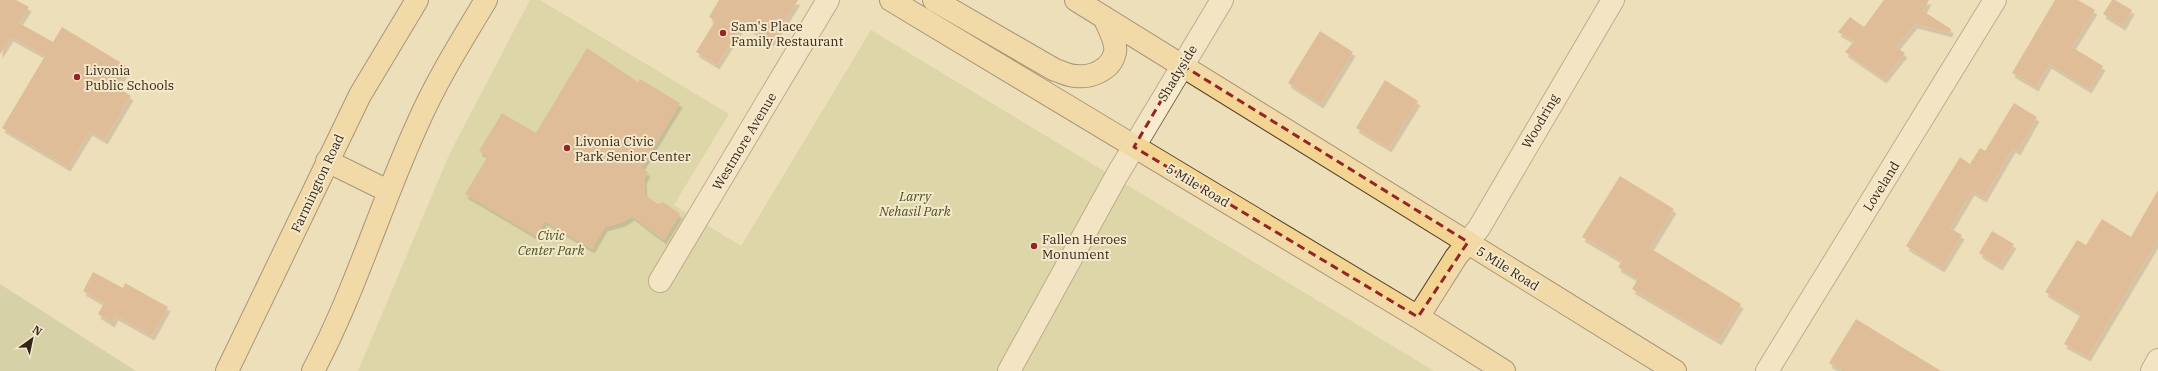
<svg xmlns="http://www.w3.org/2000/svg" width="2158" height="371" viewBox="0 0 2158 371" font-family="'IBM Plex Serif',serif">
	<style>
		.green { fill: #c5cc90 }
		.cemetery { fill: #bac090 }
		.building { fill: #cd9670; filter: url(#shadow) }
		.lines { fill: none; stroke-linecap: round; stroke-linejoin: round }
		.minor-casing { stroke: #856e55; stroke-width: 24 }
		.major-casing { stroke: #533d2a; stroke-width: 24 }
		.minor { stroke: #f9ecce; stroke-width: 22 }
		.major { stroke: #f4d491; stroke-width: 22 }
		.marked { fill: none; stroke: #952426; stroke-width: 3; stroke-dasharray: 8 5; stroke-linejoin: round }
		.poi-dot { fill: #952426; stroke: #f6e9cb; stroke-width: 1.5 }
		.labels { text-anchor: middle; stroke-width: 4; stroke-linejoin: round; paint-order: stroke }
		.poi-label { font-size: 13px; fill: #34271a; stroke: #f6e9cb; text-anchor: start }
		.street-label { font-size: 13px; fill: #34271a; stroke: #f6e9cb }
		.park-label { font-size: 13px; font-style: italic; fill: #455121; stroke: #f6e9cb }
	</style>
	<defs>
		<filter id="shadow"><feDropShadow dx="2.5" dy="4.5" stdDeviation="0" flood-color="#0004"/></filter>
	</defs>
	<rect width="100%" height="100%" fill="#eedfbb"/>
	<path class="green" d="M530 0H540L729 114 674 205 741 246 871 30 1434 371H358L449 155Z"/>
	<path class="cemetery" d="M0 284 136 371H0Z"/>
	<path class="building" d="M0 0H16L29 7 19 23 53 42 62 27 128 67 116 87 131 96 105 140 90 131 68 167 2 128 45 56 11 37 0 54Z
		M719 0H798L772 42 743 24 717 65 696 52 715 21 709 17Z
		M1884 0H1929L1923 11 1951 29 1950 33 1915 24 1896 47 1905 53 1884 79 1845 52 1854 41 1838 32 1850 17 1864 27Z
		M2055 0H2078L2095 10 2072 47 2103 66 2089 89 2049 64 2036 87 2012 73Z
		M2112 0H2115L2132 10 2123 26 2103 14Z
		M1320 31 1353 52 1321 104 1288 83Z
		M587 48 638 82 640 79 680 103 641 168 648 172 644 180 645 195 658 204 663 202 680 214 664 240 632 216 623 222 605 227 592 249 545 221 536 236 465 194 488 156 479 151 502 113 536 133Z
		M1385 80 1418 101 1389 148 1356 128Z
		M2014 103 2037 117 2018 151 2013 148 1984 198 1972 191 1950 228 1962 235 1942 268 1906 246 1960 157 1970 164 1980 148 1985 151Z
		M1620 176 1674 209 1650 248 1741 304 1719 341 1632 289 1638 279 1618 267 1622 261 1582 237Z
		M2158 190V240L2088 357 2064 344 2081 314 2045 292 2077 240 2086 245 2102 219 2131 237Z
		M1992 231 2014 244 2000 266 1979 253Z
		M93 272 123 288 125 283 168 307 152 336 116 316 112 323 98 314 104 303 83 291Z
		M1856 319 1941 371H1842L1829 363Z"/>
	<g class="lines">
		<defs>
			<path id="minor" d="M1468 242 1479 228 1613 0
				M660 281 828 0
				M1009 371 1117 175 1222 0
				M1767 371 1995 0
				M2152 371 2158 360"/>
			<path id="major" d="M891 0 1418 317 1504 371
				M934 0 1055 70C1062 72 1069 76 1076 76 1092 78 1112 69 1115 52 1117 42 1108 27 1104 17
				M1076 0 1675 371
				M327 161 388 191
				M1418 317 1456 257 1468 242
				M227 371 360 95 417 0
				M313 371C355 292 380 206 417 125 436 81 462 40 486 0"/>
		</defs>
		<use href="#minor" class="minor-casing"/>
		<use href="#major" class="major-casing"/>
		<use href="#minor" class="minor"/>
		<use href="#major" class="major"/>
	</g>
	<path d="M0 0H2158V371H0ZM1182 65 1468 242 1418 317 1134 147Z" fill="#eedfbb" fill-opacity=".55" fill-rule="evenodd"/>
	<path class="marked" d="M1182 65 1468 242 1418 317 1134 147Z"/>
	<g class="poi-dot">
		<circle cx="723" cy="33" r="4"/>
		<circle cx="77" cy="77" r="4"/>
		<circle cx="567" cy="148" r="4"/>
		<circle cx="1034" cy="246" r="4"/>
	</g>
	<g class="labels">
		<g class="poi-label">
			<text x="731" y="31">Sam's Place<tspan x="731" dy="15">Family Restaurant</tspan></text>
			<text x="85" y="75">Livonia<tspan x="85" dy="15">Public Schools</tspan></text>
			<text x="575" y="146">Livonia Civic<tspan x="575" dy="15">Park Senior Center</tspan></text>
			<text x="1042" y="244">Fallen Heroes<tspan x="1042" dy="15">Monument</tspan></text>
		</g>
		<g class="street-label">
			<text transform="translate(1177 73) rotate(-59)" y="5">Shadyside</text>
			<text transform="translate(1540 121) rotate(-60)" y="5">Woodring</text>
			<text transform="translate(744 141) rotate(-59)" y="5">Westmore Avenue</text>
			<text transform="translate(317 183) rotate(-65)" y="5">Farmington Road</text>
			<text transform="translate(1198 185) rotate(31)" y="5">5 Mile Road</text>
			<text transform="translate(1881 186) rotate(-58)" y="5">Loveland</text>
			<text transform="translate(1508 268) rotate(32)" y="5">5 Mile Road</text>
		</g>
		<g class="park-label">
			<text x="915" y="201">Larry<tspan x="915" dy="15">Nehasil Park</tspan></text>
			<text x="551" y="240">Civic<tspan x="551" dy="15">Center Park</tspan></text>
		</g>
	</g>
	<g transform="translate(32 339) rotate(33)" stroke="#f6e9cb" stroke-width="3" paint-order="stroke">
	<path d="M0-3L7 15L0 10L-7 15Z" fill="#34271a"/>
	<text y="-6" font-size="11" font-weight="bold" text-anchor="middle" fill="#34271a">N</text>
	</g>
</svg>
